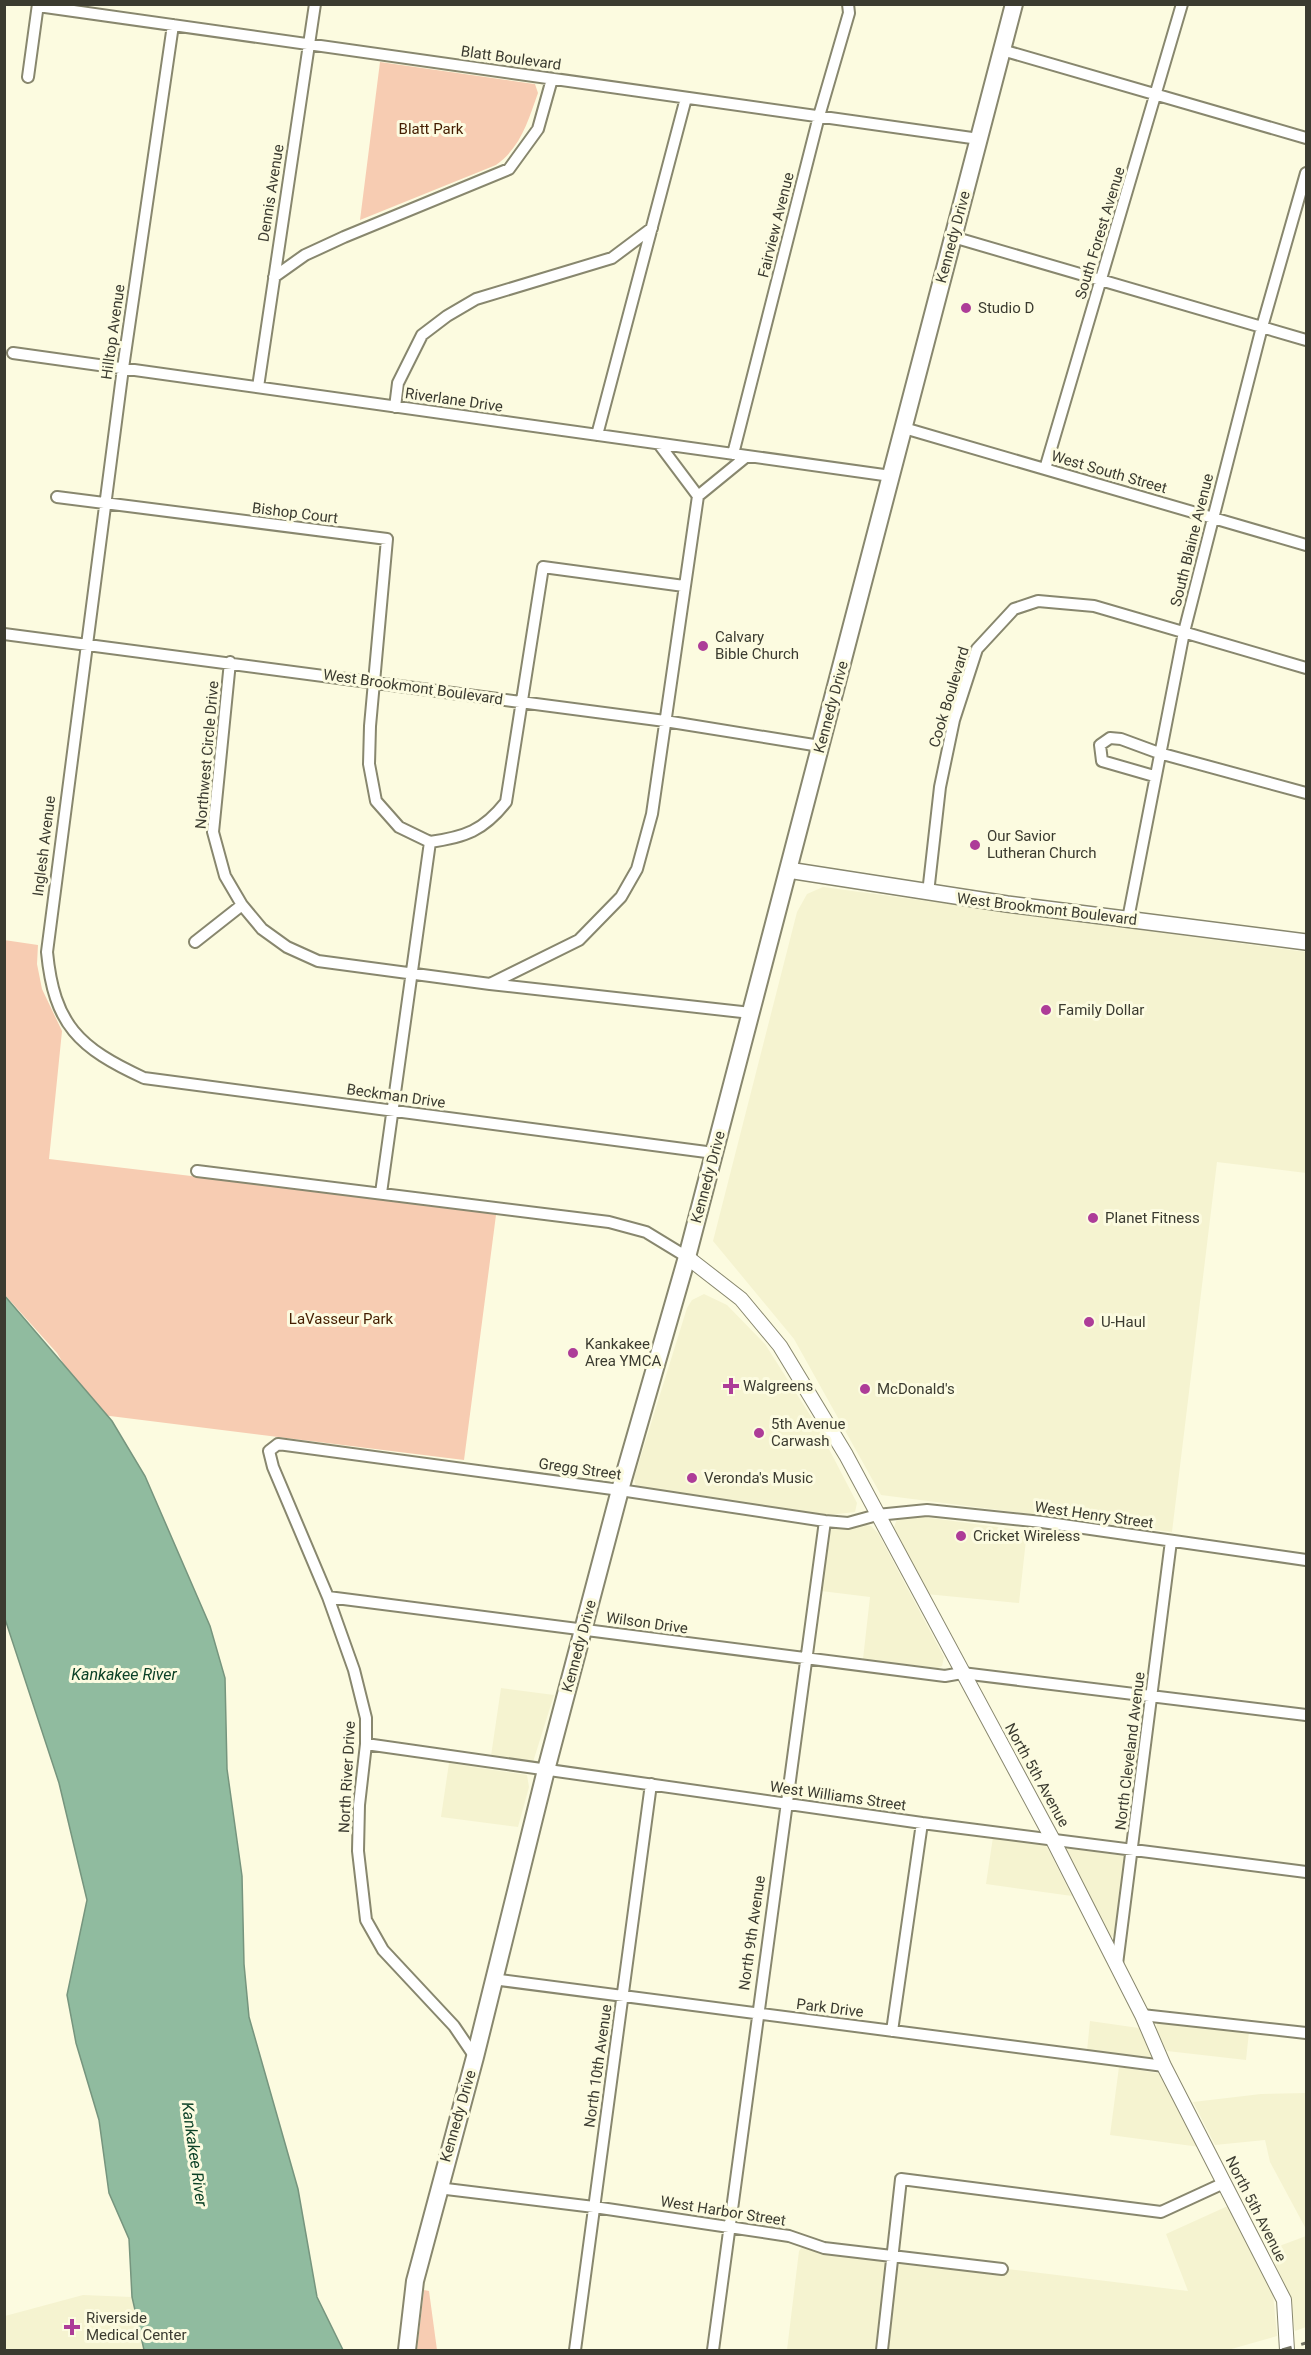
<svg xmlns="http://www.w3.org/2000/svg" width="1311" height="2355" viewBox="0 0 1311 2355" font-family="Roboto,sans-serif">
	<style>
		.built { fill: #f5f3d0 }
		.green { fill: #f7ccb2 }
		.water { fill: #90bb9f; stroke: #76957e; stroke-width: 1.5 }
		.lines { fill: none; stroke-linecap: round; stroke-linejoin: round }
		.minor-casing { stroke: #88876e; stroke-width: 14 }
		.tertiary-casing { stroke: #88876e; stroke-width: 16 }
		.secondary-casing { stroke: #88876e; stroke-width: 18 }
		.primary-casing { stroke: #88876e; stroke-width: 20 }
		.minor { stroke: #fff; stroke-width: 10 }
		.tertiary { stroke: #fff; stroke-width: 14 }
		.secondary { stroke: #fff; stroke-width: 15 }
		.primary { stroke: #fff; stroke-width: 16 }
		.rail { stroke: #737363; stroke-width: 3; stroke-dasharray: 10 10; stroke-linecap: butt }
		.poi-dot { fill: #ad3c98; stroke: #fcfbe0; stroke-width: 2 }
		.labels { text-anchor: middle; stroke-width: 6; stroke-linejoin: round; paint-order: stroke }
		.street-label { font-size: 15px; fill: #3b3b30; stroke: #fcfbe0 }
		.park-label { font-size: 15px; fill: #441d00; stroke: #fcfbe0 }
		.poi-label { font-size: 15px; fill: #3b3b30; stroke: #fcfbe0; text-anchor: start }
		.water-label { font-size: 16px; font-style: italic; fill: #0b4126; stroke: #fcfbe0 }
	</style>
	<rect width="100%" height="100%" fill="#fcfbe0"/>
	<path class="built" d="M823 887 1306 952V1173L1217 1162 1172 1532 881 1495 794 1339 713 1241 797 912 807 894Z
		M704 1294 727 1305 765 1344 817 1426 857 1503 855 1512 829 1515 636 1487 634 1478 687 1308 692 1300Z
		M916 1516 1027 1531 1019 1603 926 1594 893 1530 897 1519Z
		M861 1524 871 1526 878 1533 944 1657 942 1666 938 1668 863 1659 870 1597 821 1591 831 1528Z
		M501 1688 554 1695 533 1762 491 1756Z
		M449 1763 527 1775 529 1787 518 1827 441 1817Z
		M993 1837 1046 1845 1072 1896 986 1884Z
		M1068 1848 1125 1856 1115 1937 1109 1936 1066 1850Z
		M1090 2021 1139 2028 1151 2050V2057L1087 2051Z
		M1161 2022 1249 2032 1246 2060 1167 2051 1156 2030 1157 2023Z
		M1119 2067 1163 2074 1200 2147 1110 2135Z
		M1306 2093V2229L1270 2162 1265 2140 1215 2145 1193 2102 1261 2094Z
		M1230 2205 1273 2294 1277 2336 1228 2350H787L799 2251 803 2246 828 2254 1005 2274 1007 2269 1188 2291 1166 2234Z
		M1306 2236V2327L1295 2331 1288 2293 1269 2250Z
		M83 2295 132 2297 144 2350H5V2316Z"/>
	<path class="green" d="M380 62 527 83 535 84 538 93C528 121 521 147 496 165L360 220Z
		M4 940 38 945 37 964 42 989 62 1031 49 1159 483 1211 496 1215 464 1460 94 1414 57 1353 5 1295Z
		M424 2290 429 2291 437 2350H417Z"/>
	<path class="water" d="M4 1295 112 1421 145 1476 210 1626 225 1678 227 1769 242 1876 244 1964 249 2017 298 2189 317 2297 343 2350H144L132 2297 129 2239 109 2193 99 2120 76 2043 67 1995 87 1900 59 1783 5 1619Z"/>
	<g class="lines">
		<defs>
			<path id="minor" d="M38 6 979 139
				M173 25 123 368 47 952C54 1025 79 1048 144 1078L714 1153
				M1002 50 1306 138
				M28 77 38 4
				M953 237 1306 340
				M274 277 305 255 344 237 509 169 538 129 552 79
				M13 353 891 476
				M258 387 315 4
				M395 407 398 383 422 335 447 316 476 299 612 258 652 228
				M904 428 1306 545
				M597 435 686 98
				M733 454 819 116 849 13 848 4
				M1045 469 1182 4
				M698 496 747 456
				M57 497 387 539 370 726 369 764 376 801 399 827 430 842
				M4 634 665 721 820 746
				M230 662 213 832 225 876 242 905 262 929 287 947 318 961 490 984 579 940 621 897 637 869 652 814 698 496 659 444
				M1154 776 1102 761 1100 745 1110 738 1121 739 1159 753 1306 793
				M430 842C465 837 483 831 506 802L543 567 684 586
				M928 893 940 787 954 720 977 649 1014 609 1038 601 1094 606 1306 668
				M1128 919 1184 632 1262 327 1306 173
				M195 942 242 905
				M490 984 751 1013
				M197 1171 609 1222 646 1232 687 1257
				M381 1193 430 842
				M328 1597 945 1676 962 1673 1306 1715
				M366 1744 922 1823 1306 1872
				M1117 1964 1171 1541
				M492 1979 1164 2066
				M1142 2015 1306 2033
				M892 2031 922 1823
				M475 2057 454 2026 383 1950 366 1920 358 1851 359 1805 366 1744V1718L354 1670 328 1597 273 1467 269 1451 278 1444 620 1490 825 1521 848 1523 877 1515 927 1510 1042 1522 1306 1560
				M438 2188 594 2207 789 2236 824 2248 1002 2269
				M575 2350 651 1784
				M713 2350 825 1521
				M882 2350 901 2179 1161 2212 1224 2183"/>
			<path id="tertiary" d="M687 1257 741 1299 780 1346 846 1455 1053 1840 1142 2015 1164 2066 1284 2300 1287 2350"/>
			<path id="secondary" d="M788 870 1007 904 1306 942"/>
			<path id="primary" d="M407 2350 415 2281 475 2057 546 1770 620 1490 687 1257 1014 4"/>
		</defs>
		<use href="#minor" class="minor-casing"/>
		<use href="#tertiary" class="tertiary-casing"/>
		<use href="#secondary" class="secondary-casing"/>
		<use href="#primary" class="primary-casing"/>
		<use href="#minor" class="minor"/>
		<use href="#tertiary" class="tertiary"/>
		<use href="#secondary" class="secondary"/>
		<use href="#primary" class="primary"/>
		<path class="rail" d="M1282 2350 1306 2343"/>
	</g>
	<g class="poi-dot">
		<circle cx="966" cy="308" r="6"/>
		<circle cx="703" cy="646" r="6"/>
		<circle cx="975" cy="845" r="6"/>
		<circle cx="1046" cy="1010" r="6"/>
		<circle cx="1093" cy="1218" r="6"/>
		<circle cx="1089" cy="1322" r="6"/>
		<circle cx="573" cy="1353" r="6"/>
		<path d="M728 1377h6v6h6v6h-6v6h-6v-6h-6v-6h6z"/>
		<circle cx="865" cy="1389" r="6"/>
		<circle cx="759" cy="1433" r="6"/>
		<circle cx="692" cy="1478" r="6"/>
		<circle cx="961" cy="1536" r="6"/>
		<path d="M69 2318h6v6h6v6h-6v6h-6v-6h-6v-6h6z"/>
	</g>
	<g class="labels">
		<g class="street-label">
			<text transform="translate(511 58) rotate(8)" y="5">Blatt Boulevard</text>
			<text transform="translate(271 193) rotate(-81)" y="5">Dennis Avenue</text>
			<text transform="translate(776 225) rotate(-76)" y="5">Fairview Avenue</text>
			<text transform="translate(1100 233) rotate(-73)" y="5">South Forest Avenue</text>
			<text transform="translate(953 237) rotate(-75)" y="5">Kennedy Drive</text>
			<text transform="translate(113 332) rotate(-82)" y="5">Hilltop Avenue</text>
			<text transform="translate(454 400) rotate(8)" y="5">Riverlane Drive</text>
			<text transform="translate(1109 472) rotate(16)" y="5">West South Street</text>
			<text transform="translate(295 513) rotate(7)" y="5">Bishop Court</text>
			<text transform="translate(1192 540) rotate(-76)" y="5">South Blaine Avenue</text>
			<text transform="translate(413 687) rotate(8)" y="5">West Brookmont Boulevard</text>
			<text transform="translate(949 697) rotate(-73)" y="5">Cook Boulevard</text>
			<text transform="translate(831 707) rotate(-75)" y="5">Kennedy Drive</text>
			<text transform="translate(207 755) rotate(-85)" y="5">Northwest Circle Drive</text>
			<text transform="translate(44 846) rotate(-83)" y="5">Inglesh Avenue</text>
			<text transform="translate(1047 909) rotate(7)" y="5">West Brookmont Boulevard</text>
			<text transform="translate(396 1096) rotate(8)" y="5">Beckman Drive</text>
			<text transform="translate(708 1177) rotate(-75)" y="5">Kennedy Drive</text>
			<text transform="translate(580 1469) rotate(8)" y="5">Gregg Street</text>
			<text transform="translate(1094 1515) rotate(8)" y="5">West Henry Street</text>
			<text transform="translate(647 1623) rotate(8)" y="5">Wilson Drive</text>
			<text transform="translate(579 1646) rotate(-75)" y="5">Kennedy Drive</text>
			<text transform="translate(1130 1751) rotate(-83)" y="5">North Cleveland Avenue</text>
			<text transform="translate(1037 1775) rotate(61)" y="5">North 5th Avenue</text>
			<text transform="translate(347 1777) rotate(-87)" y="5">North River Drive</text>
			<text transform="translate(838 1796) rotate(8)" y="5">West Williams Street</text>
			<text transform="translate(752 1933) rotate(-82)" y="5">North 9th Avenue</text>
			<text transform="translate(830 2008) rotate(7)" y="5">Park Drive</text>
			<text transform="translate(598 2066) rotate(-82)" y="5">North 10th Avenue</text>
			<text transform="translate(458 2116) rotate(-74)" y="5">Kennedy Drive</text>
			<text transform="translate(1256 2209) rotate(63)" y="5">North 5th Avenue</text>
			<text transform="translate(723 2211) rotate(9)" y="5">West Harbor Street</text>
		</g>
		<g class="park-label">
			<text x="431" y="134">Blatt Park</text>
			<text x="341" y="1324">LaVasseur Park</text>
		</g>
		<g class="poi-label">
			<text x="978" y="313">Studio D</text>
			<text x="715" y="642">Calvary<tspan x="715" dy="17">Bible Church</tspan></text>
			<text x="987" y="841">Our Savior<tspan x="987" dy="17">Lutheran Church</tspan></text>
			<text x="1058" y="1015">Family Dollar</text>
			<text x="1105" y="1223">Planet Fitness</text>
			<text x="1101" y="1327">U-Haul</text>
			<text x="585" y="1349">Kankakee<tspan x="585" dy="17">Area YMCA</tspan></text>
			<text x="743" y="1391">Walgreens</text>
			<text x="877" y="1394">McDonald's</text>
			<text x="771" y="1429">5th Avenue<tspan x="771" dy="17">Carwash</tspan></text>
			<text x="704" y="1483">Veronda's Music</text>
			<text x="973" y="1541">Cricket Wireless</text>
			<text x="86" y="2323">Riverside<tspan x="86" dy="17">Medical Center</tspan></text>
		</g>
		<g class="water-label">
			<text x="124" y="1680">Kankakee River</text>
			<text transform="translate(195 2154) rotate(82)" y="6">Kankakee River</text>
		</g>
	</g>
	<rect width="1311" height="2355" fill="none" stroke="#3b3b30" stroke-width="12"/>
</svg>
